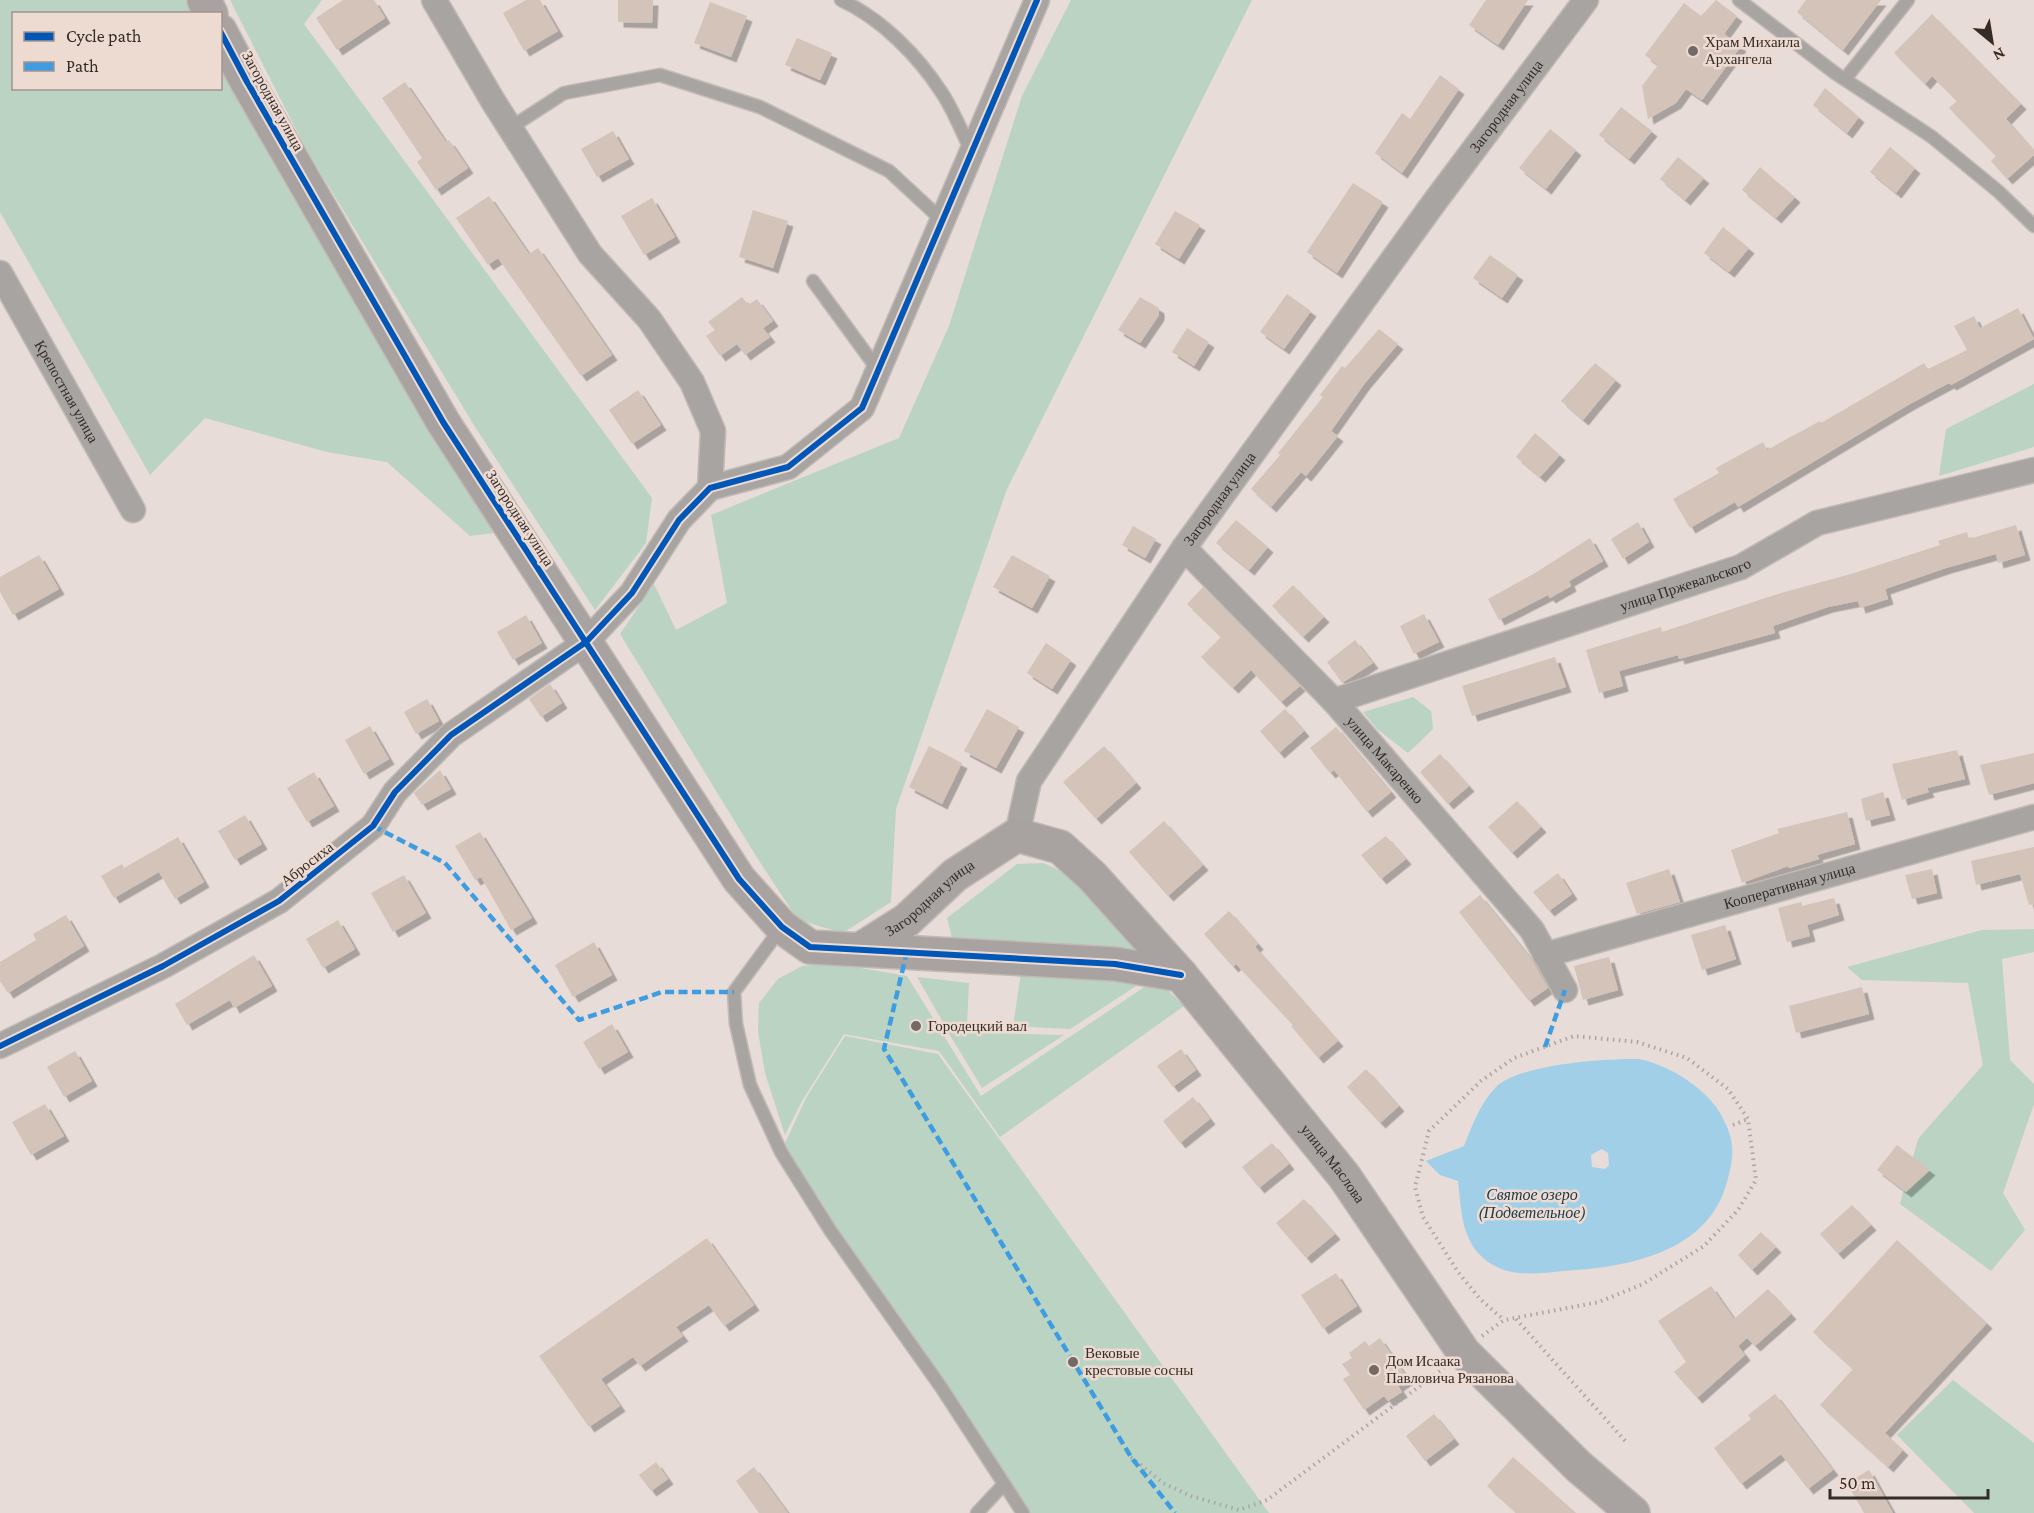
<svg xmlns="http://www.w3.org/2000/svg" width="2034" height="1513" viewBox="0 0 2034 1513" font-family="'Crimson Pro',serif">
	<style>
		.green { fill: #bad3c2 }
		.water { fill: #a1cfe8; fill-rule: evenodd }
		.building { fill: #d3c3b8; filter: url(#shadow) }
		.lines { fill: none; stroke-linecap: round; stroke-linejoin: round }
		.lane-casing { stroke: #c2bab6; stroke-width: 15 }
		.street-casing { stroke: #c2bab6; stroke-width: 27 }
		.secondary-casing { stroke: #c2bab6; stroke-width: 36 }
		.path { stroke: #aba6a4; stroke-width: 4; stroke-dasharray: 1.5 4.5; stroke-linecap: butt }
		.lane { stroke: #a8a4a2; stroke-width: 12 }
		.street { stroke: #a8a4a2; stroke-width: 24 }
		.secondary { stroke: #a8a2a1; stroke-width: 33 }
		.quiet { stroke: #3e9ce1; stroke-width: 4.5; stroke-dasharray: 9 4.5; stroke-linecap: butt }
		.cycleway-casing { stroke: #eddad1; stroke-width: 10 }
		.cycleway { stroke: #0057b8; stroke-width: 6 }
		.poi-dot { fill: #736a66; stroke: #eddad1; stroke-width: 2 }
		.labels { text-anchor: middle; stroke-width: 5; stroke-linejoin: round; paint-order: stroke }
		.poi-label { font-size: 15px; fill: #342c29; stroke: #eddad1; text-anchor: start }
		.street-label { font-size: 15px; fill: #342c29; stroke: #eddad1 }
		.water-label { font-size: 16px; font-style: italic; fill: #19394a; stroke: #eddad1 }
	</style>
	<defs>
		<filter id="shadow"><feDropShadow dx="5.5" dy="5.5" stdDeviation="0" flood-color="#0004"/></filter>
	</defs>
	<rect width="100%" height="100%" fill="#e7dcd7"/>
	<path class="green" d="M0 0H189L196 13 14 14V88H220L221 60 285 184 494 533 470 536 387 462 327 452 205 418 150 475 0 212Z
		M230 0H322L304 24 652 498 646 543 595 610 477 430 306 149Z
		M1071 0H1252L1007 489 896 809 891 902 843 933 798 920 756 856 620 634 654 584 676 630 727 603 711 515 899 438 949 326 1022 96Z
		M2034 384V447L1939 476 1946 429Z
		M1413 697 1431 711 1433 729 1408 753 1377 729 1363 712Z
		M1043 863 1078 878 1154 957 954 946 947 918 1017 864Z
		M2034 929V952L2002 959 2010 1060 2034 1084V1104L2003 1193 2025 1230 1991 1271 1900 1204 1918 1139 1983 1065 1968 983 1862 980 1847 967 1982 930Z
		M832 963 907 976 981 1096 1146 986 1158 981 1184 1006 1000 1137 939 1051 844 1034 802 1101 785 1135 765 1073 758 1031 759 1003 778 979 802 966Z
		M1021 973 1144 981 1070 1029 1013 1026Z
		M917 977 969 983 967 1024H944Z
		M948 1032 1064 1035 982 1088Z
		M845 1036 938 1054 1269 1513H1023L781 1152 806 1098Z
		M1953 1380 2034 1443V1513H1974L1897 1435Z"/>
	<path class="water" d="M1639 1059C1668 1065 1705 1087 1720 1113 1735 1140 1735 1152 1727 1182 1708 1253 1628 1267 1564 1271 1534 1274 1503 1279 1479 1254 1461 1234 1461 1207 1458 1181L1440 1175 1426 1161 1464 1146C1472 1126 1480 1104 1495 1088 1518 1064 1606 1058 1639 1059ZM1602 1149 1608 1153 1609 1165 1605 1169 1592 1167 1591 1155Z"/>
	<path class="building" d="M343 0H374L385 18 337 50 316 18Z
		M526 0H540L558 31 524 51 503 13Z
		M618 0H653L652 23 618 22Z
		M1486 0H1528L1498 45 1469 25Z
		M1716 0 1737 16 1724 34 1741 46 1702 100 1686 89 1676 103 1648 119 1642 86 1658 65 1645 55 1684 3 1701 16Z
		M1806 0H1881L1843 50 1797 12Z
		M710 2 747 16 731 57 694 43Z
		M1932 14 2021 104 2006 119 2034 151V155L2007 179 1991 161 1996 156 1949 108 1957 101 1932 76 1925 84 1894 53Z
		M797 38 832 53 820 80 785 65Z
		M1440 75 1459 89 1402 173 1375 153 1402 113 1410 119Z
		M405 82 446 142 449 140 468 168 436 190 417 162 422 158 382 98Z
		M1825 88 1859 117 1847 133 1813 105Z
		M1621 107 1652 131 1629 159 1599 135Z
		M1550 129 1576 150 1546 189 1519 168Z
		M613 131 629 159 597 177 581 149Z
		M1890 147 1915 168 1896 193 1870 172Z
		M1678 157 1704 178 1685 200 1660 179Z
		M1760 167 1795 197 1776 218 1742 190Z
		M1353 183 1383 202 1337 273 1307 252Z
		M489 196 529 254 538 248 612 355 581 376 498 258 488 265 456 218Z
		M652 198 675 237 644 255 621 216Z
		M753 210 788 221 773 268 739 257Z
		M1175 211 1200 225 1179 259 1155 244Z
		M1723 227 1749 248 1729 272 1704 253Z
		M1490 255 1518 275 1502 298 1473 278Z
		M1287 294 1311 311 1284 349 1260 332Z
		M742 297 748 305 757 299 773 321 763 328 770 337 745 355 737 344 720 356 706 336 715 330 708 322Z
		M1140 297 1159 308V315L1140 343 1118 330Z
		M2018 308 2034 339 1951 385 1949 383 1908 405 1738 507 1735 502 1690 528 1673 499 1719 473 1716 468 1763 442 1767 450 1820 421 1821 423 1924 363 1928 369 1967 350 1954 326 1974 316 1980 328Z
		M1187 328 1209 342 1194 366 1172 352Z
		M1379 329 1398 344 1365 383 1331 431 1338 436 1306 476 1301 472 1271 507 1251 489 1280 455 1278 453 1323 397 1320 395 1342 366 1345 368Z
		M1595 363 1616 380 1583 420 1561 401Z
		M638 390 661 425 632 444 609 410Z
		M1535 433 1560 455 1540 477 1516 457Z
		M1236 520 1268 547 1249 570 1216 543Z
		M1638 522 1649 542 1623 559 1611 539Z
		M2016 525 2025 555 1998 563 1996 554 1946 568 1885 589 1888 599 1860 608 1858 601 1828 607 1773 626 1775 633 1679 659 1678 655 1619 671 1623 686 1599 693 1586 650 1661 627 1662 632 1781 593 1851 574 1940 545 1938 541 1967 532 1969 539Z
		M1133 526 1156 539 1145 558 1122 545Z
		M1590 538 1603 561 1569 581 1571 586 1550 598 1548 595 1499 620 1488 599 1535 573Z
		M39 555 59 589 13 615 0 592V577Z
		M1012 555 1050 576 1032 608 993 587Z
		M1293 585 1324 617 1303 637 1272 606Z
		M1203 587 1300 686 1281 702 1251 670 1233 688 1201 657 1221 637 1187 604Z
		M1424 614 1439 642 1414 654 1400 626Z
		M526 615 542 643 513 660 497 632Z
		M1355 640 1373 663 1342 683 1327 662Z
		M1046 643 1071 660 1052 689 1027 673Z
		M1555 657 1566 687 1472 716 1462 686Z
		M550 684 562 703 541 717 529 699Z
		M427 699 439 721 416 734 404 712Z
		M987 709 1019 727 996 768 964 751Z
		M1285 709 1304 731 1279 753 1260 731Z
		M370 726 389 759 364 774 345 740Z
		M1336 727 1391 792 1367 812 1334 770 1330 773 1310 748Z
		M929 746 962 763 942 804 909 787Z
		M1104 746 1136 783 1096 819 1063 782Z
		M1957 750 1965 779 1927 788 1929 792 1902 800 1892 764Z
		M2034 753V783L1989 795 1980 765Z
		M1440 754 1469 786 1448 804 1420 772Z
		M440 770 451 789 422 805 414 793Z
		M314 772 334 806 307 822 287 788Z
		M1883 792 1890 815 1866 821 1861 799Z
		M1517 801 1541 827 1512 853 1488 827Z
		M1847 812 1855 844 1817 855 1819 859 1789 868 1788 866 1742 883 1731 850 1779 833 1777 829Z
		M245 815 262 844 235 860 218 831Z
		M1164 821 1203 865 1168 896 1129 852Z
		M480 832 532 918 511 930 481 877 475 880 455 846Z
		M1386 836 1406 859 1381 879 1361 855Z
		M178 837 204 882 175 899 159 872 114 898 101 876 122 864 124 868Z
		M2034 847V904L2029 905 2020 874 1976 885 1971 861Z
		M1669 869 1680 902 1637 914 1626 883Z
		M1932 869 1937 893 1912 899 1905 875Z
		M1558 873 1572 894 1549 911 1533 892Z
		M404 875 426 913 393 932 371 893Z
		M1480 895 1532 960 1548 988 1529 1001 1459 912Z
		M1834 898 1839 915 1807 925 1810 936 1787 942 1778 908 1801 902 1802 906Z
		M1229 911 1258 944 1255 947 1338 1041 1318 1058 1291 1026 1293 1025 1236 964 1233 967 1204 934Z
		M66 915 84 946 8 993 0 981V962L36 940 33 934Z
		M338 920 355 949 323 968 306 939Z
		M1725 925 1736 959 1702 970 1691 935Z
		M594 942 612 975 573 997 555 965Z
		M254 955 272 986 234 1008 230 1000 187 1025 175 1004Z
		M1609 957 1618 990 1583 1000 1574 966Z
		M1862 987 1869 1014 1796 1033 1789 1006Z
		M612 1024 628 1052 599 1069 583 1042Z
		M1181 1049 1196 1070 1173 1087 1157 1066Z
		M75 1051 92 1081 64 1097 47 1067Z
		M1366 1069 1399 1106 1380 1123 1347 1087Z
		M1193 1097 1210 1119 1180 1143 1163 1121Z
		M45 1104 64 1136 31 1155 12 1122Z
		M1272 1143 1289 1164 1259 1188 1242 1167Z
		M1897 1145 1930 1170 1906 1192 1877 1170Z
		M1304 1199 1335 1234 1306 1258 1276 1223Z
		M1852 1205 1871 1225 1838 1254 1820 1234Z
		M1761 1232 1776 1247 1752 1270 1738 1255Z
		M707 1238 754 1305 724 1326 709 1305 676 1327 683 1336 640 1366 633 1357 601 1379 620 1406 589 1427 539 1356Z
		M1897 1240 1987 1323 1885 1433 1903 1450 1888 1467 1820 1405 1853 1369 1813 1332Z
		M1336 1273 1357 1306 1323 1329 1301 1295Z
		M1711 1286 1734 1319 1768 1289 1791 1314 1755 1346 1747 1338 1738 1346 1745 1355 1697 1398 1674 1372 1686 1362 1658 1321Z
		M1380 1338 1408 1379 1398 1386 1402 1392 1388 1401 1384 1396 1364 1410 1343 1379 1350 1375 1342 1364 1352 1358 1349 1353 1365 1341 1369 1346Z
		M1775 1394 1833 1470 1808 1489 1781 1454 1741 1484 1714 1448 1751 1419 1748 1415Z
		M1434 1414 1454 1439 1425 1461 1406 1436Z
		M1513 1457 1576 1513H1517L1487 1486Z
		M656 1462 668 1479 651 1491 639 1475Z
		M754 1467 788 1513H759L736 1481Z
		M1869 1470 1893 1513H1864L1847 1483Z"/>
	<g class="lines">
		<defs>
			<path id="lane" d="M841 0C882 19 918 56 942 93 954 111 962 133 972 152
				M1739 0 1835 73 1932 137 1999 192 2034 226
				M1845 79 1908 0
				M510 128 564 93 660 75 760 107 889 171 942 220
				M813 281 878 370
				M781 928 734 992 736 1024 750 1085 781 1152 830 1230 941 1387 1023 1513
				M977 1513 1004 1484"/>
			<g id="street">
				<path d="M434 0 493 101 590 254 649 319 692 382 713 431 710 488"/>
				<path id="s1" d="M0 273 133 510"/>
				<path id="s2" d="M1184 548 1334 701 1532 930 1565 990"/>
				<path id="s3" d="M1334 701 1741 567 1817 523 2034 470"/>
				<path id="s4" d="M1017 835 1029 781 1184 548 1436 200 1586 0"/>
				<path id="s5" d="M1545 955 2034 817"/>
				<path d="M0 1046 163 966 279 901 373 826 395 792 451 735 586 642 632 593 679 520 710 488 788 467 862 408 1037 0"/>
			</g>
			<g id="secondary">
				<path d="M204 0 211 14"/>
				<path d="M220 31 246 80 443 422 739 879 782 927 810 947 1115 964 1181 975"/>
				<path id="s6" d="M861 949 907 920 955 875 1017 835 1060 847 1092 876 1181 975 1344 1176 1464 1353 1578 1466 1633 1513"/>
			</g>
		</defs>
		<use href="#lane" class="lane-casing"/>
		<use href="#street" class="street-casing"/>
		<use href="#secondary" class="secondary-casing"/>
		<path class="path" d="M1733 1125 1748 1119
			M1516 1319 1627 1443
			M1482 1336 1504 1320 1599 1302 1643 1284 1704 1246 1738 1210 1756 1180 1748 1119 1728 1089 1687 1058 1637 1042 1574 1036 1514 1058 1481 1081 1429 1131 1415 1187 1423 1217 1458 1272 1480 1299 1504 1320
			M1131 1457 1163 1483 1191 1496 1239 1510 1267 1500 1444 1368"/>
		<use href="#lane" class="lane"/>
		<use href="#street" class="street"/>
		<use href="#secondary" class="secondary"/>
		<path class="quiet" d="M373 826 445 863 579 1020 662 992H734
			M907 951 884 1049 1131 1457 1175 1513
			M1545 1047 1565 990"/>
		<defs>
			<path id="cycleway" d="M220 31 246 80 443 422 739 879 782 927 810 947 1115 964 1181 975
				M0 1046 163 966 279 901 373 826 395 792 451 735 586 642 632 593 679 520 710 488 788 467 862 408 1037 0"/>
		</defs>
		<use href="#cycleway" class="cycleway-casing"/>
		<use href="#cycleway" class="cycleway"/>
	</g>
	<g class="poi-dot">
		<circle cx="1693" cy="51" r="6"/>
		<circle cx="916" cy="1026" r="6"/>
		<circle cx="1073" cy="1362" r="6"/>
		<circle cx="1374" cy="1370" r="6"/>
	</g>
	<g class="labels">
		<g class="poi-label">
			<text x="1705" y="47">Храм Михаила<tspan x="1705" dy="17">Архангела</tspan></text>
			<text x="928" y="1031">Городецкий вал</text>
			<text x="1085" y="1358">Вековые<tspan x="1085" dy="17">крестовые сосны</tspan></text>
			<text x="1386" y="1366">Дом Исаака<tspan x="1386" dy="17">Павловича Рязанова</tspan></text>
		</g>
		<g class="street-label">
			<text transform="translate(273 101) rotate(61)" y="5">Загородная улица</text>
			<text dy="5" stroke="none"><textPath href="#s4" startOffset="882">Загородная улица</textPath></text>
			<text dy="5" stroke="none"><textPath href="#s1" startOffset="136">Крепостная улица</textPath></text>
			<text dy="5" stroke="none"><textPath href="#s4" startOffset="396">Загородная улица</textPath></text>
			<text transform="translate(520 518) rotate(57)" y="5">Загородная улица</text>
			<text dy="5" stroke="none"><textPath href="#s3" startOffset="370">улица Пржевальского</textPath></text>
			<text dy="5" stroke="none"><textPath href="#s2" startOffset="292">улица Макаренко</textPath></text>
			<text transform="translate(307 864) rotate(-38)" y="5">Абросиха</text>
			<text dy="5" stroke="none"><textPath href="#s5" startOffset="254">Кооперативная улица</textPath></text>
			<text dy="5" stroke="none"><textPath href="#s6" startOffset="86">Загородная улица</textPath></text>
			<text dy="5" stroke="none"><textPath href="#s6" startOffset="657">улица Маслова</textPath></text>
		</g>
		<g class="water-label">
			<text x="1532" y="1200">Святое озеро<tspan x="1532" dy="18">(Подветельное)</tspan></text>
		</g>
	</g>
	<rect x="12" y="12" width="210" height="78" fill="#eddad1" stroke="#a3948e" stroke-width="1.5"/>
	<rect x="24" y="32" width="30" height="9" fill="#0057b8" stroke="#a3948e" stroke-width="1.5"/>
	<text x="66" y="42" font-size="18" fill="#342c29">Cycle path</text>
	<rect x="24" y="62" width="30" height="9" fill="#3e9ce1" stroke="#a3948e" stroke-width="1.5"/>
	<text x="66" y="72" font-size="18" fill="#342c29">Path</text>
	<g transform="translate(1992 42) rotate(150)" stroke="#eddad1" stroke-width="4.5" paint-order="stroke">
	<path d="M0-4.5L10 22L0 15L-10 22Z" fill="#342c29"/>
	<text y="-9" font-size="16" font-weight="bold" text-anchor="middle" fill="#342c29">N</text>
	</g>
	<path d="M1830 1489v9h158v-9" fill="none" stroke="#342c29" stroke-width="3"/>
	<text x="1839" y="1489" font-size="18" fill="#342c29" stroke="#eddad1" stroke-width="4.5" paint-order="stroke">50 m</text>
</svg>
